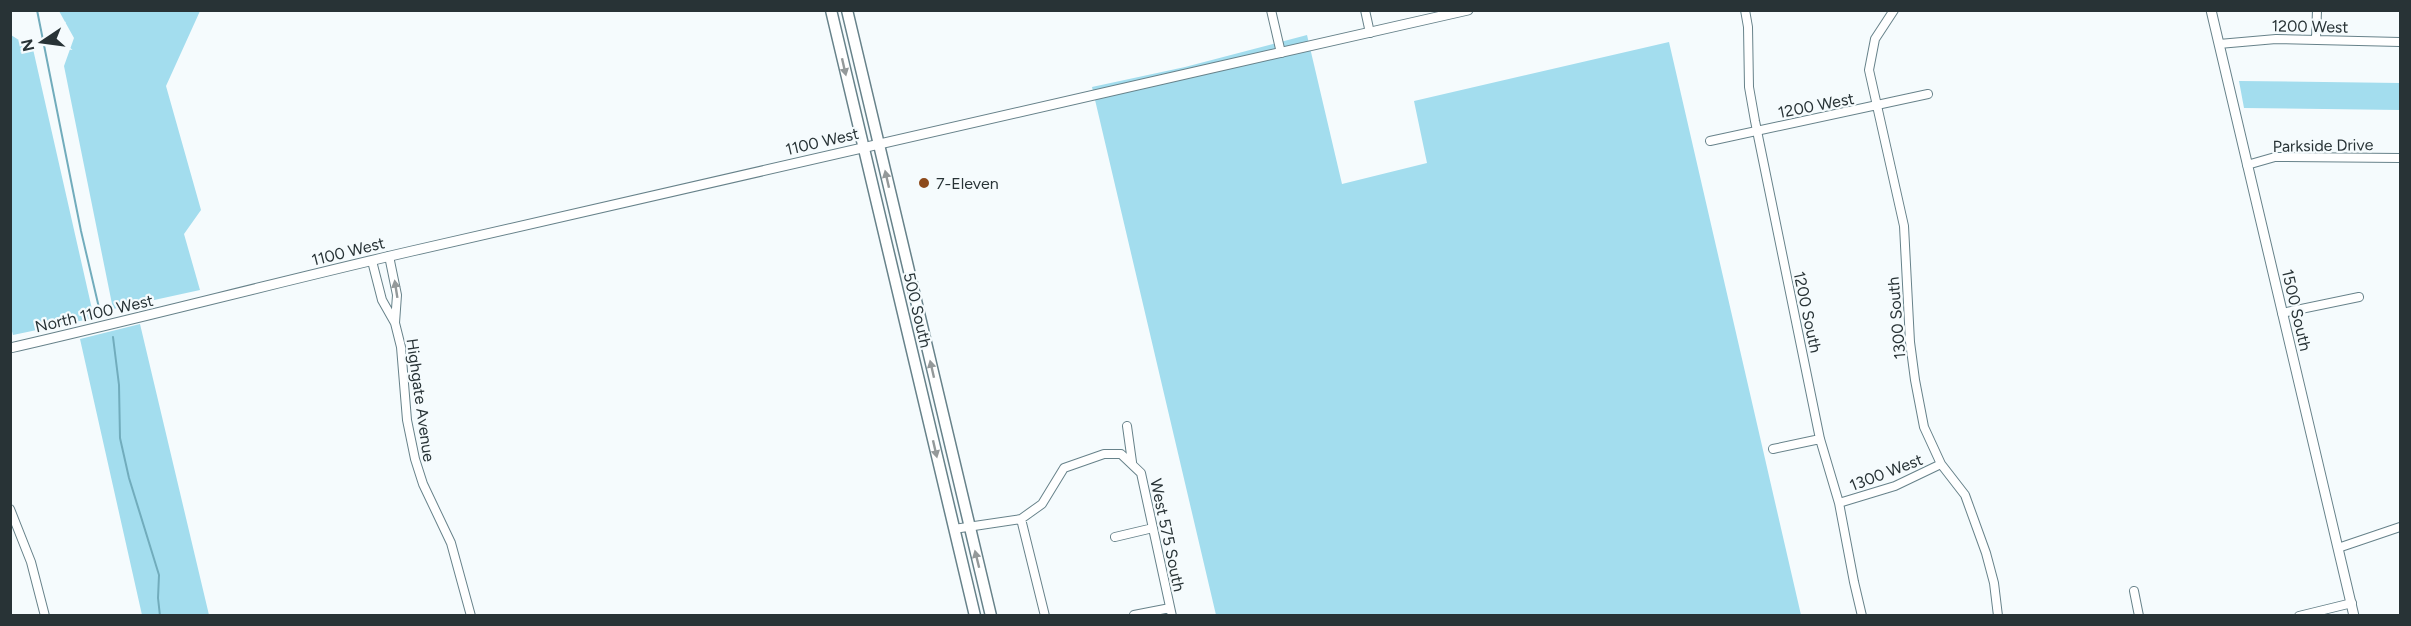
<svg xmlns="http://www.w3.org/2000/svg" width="2411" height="626" viewBox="0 0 2411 626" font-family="Figtree,sans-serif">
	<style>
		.green { fill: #a3ddee }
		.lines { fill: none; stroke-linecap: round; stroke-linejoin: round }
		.stream { stroke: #71acbc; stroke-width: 2 }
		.minor-casing { stroke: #67828a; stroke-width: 10 }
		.tertiary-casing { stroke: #67828a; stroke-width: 11 }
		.secondary-casing { stroke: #67828a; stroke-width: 13 }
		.minor { stroke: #fff; stroke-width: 8 }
		.tertiary { stroke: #fff; stroke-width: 9 }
		.secondary { stroke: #fff; stroke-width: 10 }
		.oneway { fill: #94999a }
		.poi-dot { fill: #8d4a1b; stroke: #f5fbfd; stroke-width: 2 }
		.labels { text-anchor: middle; stroke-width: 4.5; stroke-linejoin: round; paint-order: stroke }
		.street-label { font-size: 16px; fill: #283336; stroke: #f5fbfd }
		.poi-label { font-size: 16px; fill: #283336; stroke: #f5fbfd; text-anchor: start }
	</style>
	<rect width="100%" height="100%" fill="#f5fbfd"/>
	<path class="green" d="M59 11H200L166 86 201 210 184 234 200 290 113 309 64 66 74 38Z
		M11 35 33 49 94 318 13 335 10 324Z
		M1307 35 1342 184 1427 163 1414 101 1669 42 1801 615H1216L1092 87 1185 67Z
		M2239 81 2400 83V110L2244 108Z
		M140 324 209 615H142L80 339Z"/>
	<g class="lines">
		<path class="stream" d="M37 10 81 231 100 312
			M113 337 119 385 120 438 129 478 159 575 158 598 160 616"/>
		<defs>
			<path id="minor" d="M1271 10 1281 53
				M1365 10 1370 33
				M1745 10 1748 27 1749 87 1755 121 1820 439 1839 503 1854 582 1862 616
				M1894 10 1875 39 1869 70 1904 226 1910 342 1915 380 1924 427 1941 464 1965 495 1986 553 1994 583 1998 616
				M2316 39 2317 10
				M2219 44 2276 39 2400 42
				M1710 141 1928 94
				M2247 165 2275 157 2400 158
				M389 256 397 295 395 323
				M372 261 382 300 395 323 401 347 407 420 415 459 423 484 451 543 471 616
				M2282 313 2359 297
				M1127 426 1132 462
				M1773 449 1820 439
				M1839 503 1895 486 1941 464
				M10 509 31 562 45 616
				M1021 519 1045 616
				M954 529 1021 519 1042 504 1064 468 1104 454H1121L1141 473 1172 616
				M1115 537 1153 528
				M2338 548 2400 527
				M2134 591 2139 616
				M1134 615 1170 608
				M2299 616 2352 603"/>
			<path id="tertiary" d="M2211 10 2354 616
				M10 348C145 317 278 282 412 251 764 169 1116 90 1468 10"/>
			<path id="secondary" d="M831 10 975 616
				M847 10 991 616"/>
		</defs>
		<use href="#minor" class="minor-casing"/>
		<use href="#tertiary" class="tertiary-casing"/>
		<use href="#secondary" class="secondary-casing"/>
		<use href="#minor" class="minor"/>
		<use href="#tertiary" class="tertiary"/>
		<use href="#secondary" class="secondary"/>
	</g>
	<defs><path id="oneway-solid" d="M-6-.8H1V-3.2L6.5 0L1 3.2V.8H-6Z" transform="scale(1.5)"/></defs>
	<g class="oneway">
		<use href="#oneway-solid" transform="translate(844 67) rotate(77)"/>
		<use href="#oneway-solid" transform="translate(887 179) rotate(-103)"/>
		<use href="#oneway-solid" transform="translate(396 289) rotate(-99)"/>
		<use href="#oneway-solid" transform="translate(932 369) rotate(-103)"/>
		<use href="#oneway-solid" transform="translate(935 449) rotate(77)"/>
		<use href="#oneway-solid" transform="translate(977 559) rotate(-104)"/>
	</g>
	<circle class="poi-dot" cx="924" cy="183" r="6"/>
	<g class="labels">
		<g class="street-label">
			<text transform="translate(2310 26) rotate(1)" y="6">1200 West</text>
			<text transform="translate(1816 105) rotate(-11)" y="6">1200 West</text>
			<text transform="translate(822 141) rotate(-13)" y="6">1100 West</text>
			<text transform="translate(2323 145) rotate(-1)" y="6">Parkside Drive</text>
			<text transform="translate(348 251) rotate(-14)" y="6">1100 West</text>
			<text transform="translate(918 310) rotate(77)" y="6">500 South</text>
			<text transform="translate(2297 310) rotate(77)" y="6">1500 South</text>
			<text transform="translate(1808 312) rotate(78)" y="6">1200 South</text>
			<text transform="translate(94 313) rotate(-13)" y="6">North 1100 West</text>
			<text transform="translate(1896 318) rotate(-95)" y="6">1300 South</text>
			<text transform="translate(421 400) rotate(82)" y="6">Highgate Avenue</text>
			<text transform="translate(1886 472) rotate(-21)" y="6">1300 West</text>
			<text transform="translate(1168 535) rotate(78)" y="6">West 575 South</text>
		</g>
		<g class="poi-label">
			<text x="936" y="189">7-Eleven</text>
		</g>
	</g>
	<rect width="2411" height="626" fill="none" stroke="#283336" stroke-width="24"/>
	<g transform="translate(42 42) rotate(257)" stroke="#f5fbfd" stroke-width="4.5" paint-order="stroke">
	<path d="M0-4.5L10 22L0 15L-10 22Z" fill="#283336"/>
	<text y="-9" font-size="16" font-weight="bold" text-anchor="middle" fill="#283336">N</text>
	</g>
</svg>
